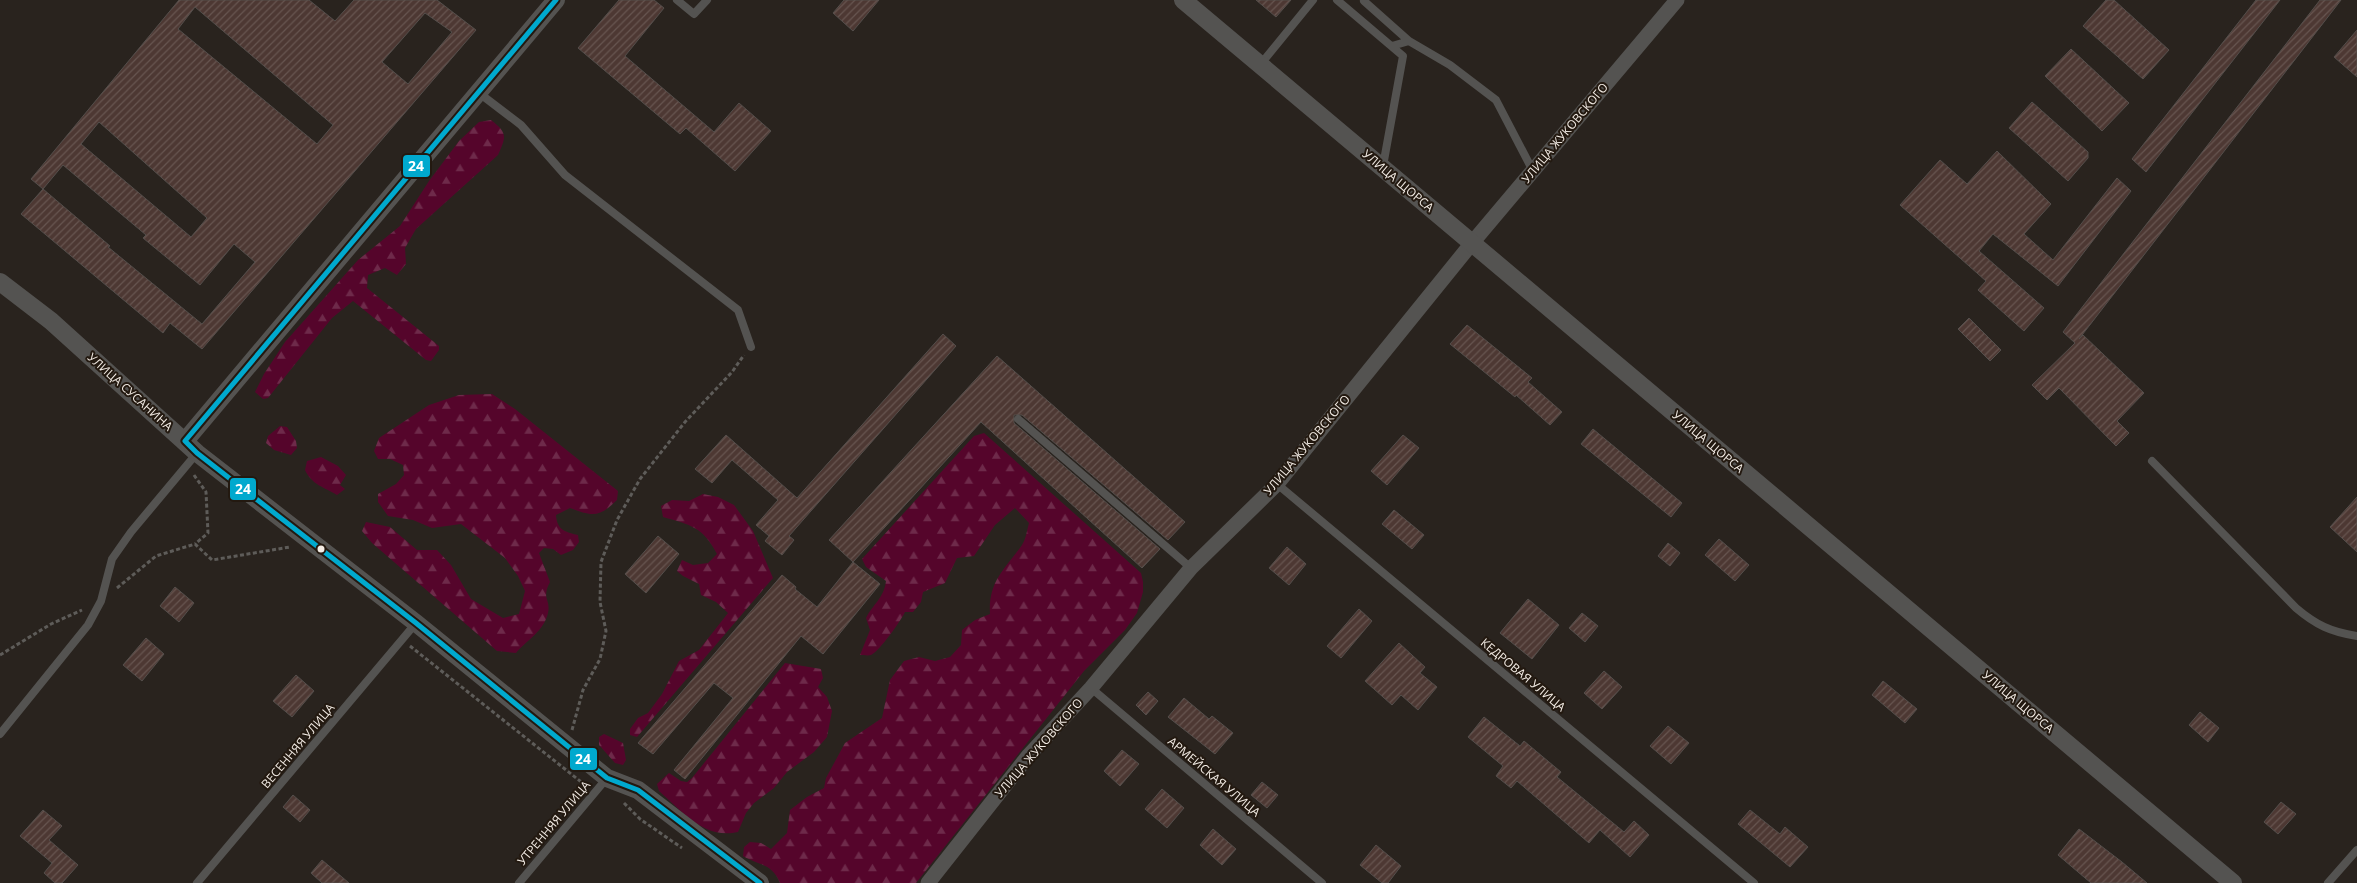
<svg xmlns="http://www.w3.org/2000/svg" width="2357" height="883" viewBox="0 0 2357 883" font-family="'Open Sans',sans-serif">
	<style>
		.forest { fill: url(#forest-firs) }
		.building { fill: url(#building-hatch); stroke: #544e4b; fill-rule: evenodd }
		.lines { fill: none; stroke-linecap: round; stroke-linejoin: round }
		.path { stroke: #5e5c59; stroke-width: 3; stroke-dasharray: 4 2.5; stroke-linecap: butt }
		.service { stroke: #545351; stroke-width: 8 }
		.minor { stroke: #545351; stroke-width: 15 }
		.tertiary { stroke: #545351; stroke-width: 18 }
		.bus-1-casing { stroke: #231910; stroke-width: 9 }
		.bus-1 { stroke: #00a9ce; stroke-width: 5 }
		.bus-dot { fill: #f3ece5; stroke: #231910; stroke-width: 2 }
		.labels { text-anchor: middle; stroke-width: 4; stroke-linejoin: round; paint-order: stroke }
		.street-label { font-size: 12px; fill: #f3ece5; stroke: #231910 }
		.line-badge { stroke: #231910; stroke-width: 2 }
		.badge-label { font-size: 14px; text-anchor: middle; font-weight: bold; fill: #fff }
	</style>
	<defs>
		<pattern id="forest-firs" width="22" height="20" patternUnits="userSpaceOnUse" patternTransform="scale(1.25)"><rect width="22" height="20" fill="#55052b"/><path d="M5 1l3.5 6h-7zM16 11l3.5 6h-7z" fill="#6e2a4a"/></pattern>
		<pattern id="building-hatch" width="6" height="6" patternUnits="userSpaceOnUse" patternTransform="scale(1.25)"><rect width="6" height="6" fill="#4d3833"/><path d="M-1 1l2-2M0 6l6-6M5 7l2-2" fill="none" stroke="#675550"/></pattern>
	</defs>
	<rect width="100%" height="100%" fill="#29231e"/>
	<path class="forest" d="M491 120C508 133 506 137 498 155L416 229 405 248 406 264 397 275 385 268 368 275 367 288 439 346V350L431 361 426 360 353 301 332 318 268 398 263 399 255 392 264 374 285 342 358 260 400 226 429 181 459 141 479 122Z
		M492 394 515 409 618 491 617 500C600 517 593 517 570 508L556 515C557 530 565 532 578 535L579 542 573 550 561 555 553 549 544 548 539 553 550 582C541 599 551 599 548 613 544 631 527 640 516 653L497 651 372 543 362 531 366 522 390 527 417 550H437L451 565 471 599 503 618 519 614 525 591 518 576 505 558 461 524 432 528 413 520 388 516 378 502V494L396 484 404 475 403 465 390 459H378L374 451 379 438 429 405 459 395Z
		M280 426 287 427 296 441 297 448 291 455 274 450 266 443 268 436Z
		M984 433 1141 573 1143 582V592L1137 613 1125 630 1084 671 916 883H780C772 863 760 866 743 856L744 847 750 842 761 843 771 849 787 833 790 810 807 797 824 788 826 778 845 743 882 718 890 680 904 661 919 657 935 661 950 657 961 645 962 630 975 620 990 614C988 581 1005 569 1022 545 1026 539 1027 530 1029 523L1015 508 995 525 974 556 957 558 945 583 923 592 921 602 913 612H905C902 619 879 652 871 655 868 656 863 655 860 655L870 630 866 618C873 604 884 598 886 581L866 567 862 559 974 436Z
		M321 457 338 466 346 475 340 485 345 489 337 495C324 487 312 485 305 470L307 461Z
		M703 494 718 497 734 505 753 531 773 578 637 737 630 735V729L638 718 648 713 662 694 679 661 699 650 728 613 716 602 701 595 699 584 683 576 677 571 682 560 693 565 708 563 717 554C703 527 691 525 663 517L661 506 672 500 689 501Z
		M785 663 821 669 823 678 818 687 827 697 832 711 827 737 814 752 787 772 774 788 754 803 746 813 738 832C704 840 682 811 659 791L657 784 669 773 681 781 687 782 692 778Z
		M604 734 623 743 626 760 623 765 615 763 599 745V737Z"/>
	<path class="building" d="M179 0H309L335 21 354 0H437L476 30 202 349 170 323 163 333 21 214 43 189 31 179ZM195 7 333 125 317 144 178 29ZM425 13 452 32 408 84 382 62ZM99 122 207 218 191 237 81 144ZM63 165 146 235 143 238 200 285 234 244 255 262 202 324 108 247 110 246 43 189Z
		M619 0H654L664 8 625 56 714 132 739 103 771 131 735 171 686 128 680 134 578 48Z
		M844 0H879L853 31 833 13Z
		M1256 0H1291L1276 17Z
		M2106 0H2114L2169 50 2143 79 2083 26Z
		M2256 0H2280L2146 172 2132 159Z
		M2320 0H2341L2079 339 2083 335 2144 393 2117 421 2129 433 2116 446 2059 388 2047 400 2032 385 2075 343 2063 332Z
		M2357 30V77L2334 57Z
		M2071 49 2129 103 2102 131 2045 76Z
		M2032 102 2088 152V158L2068 181 2009 128Z
		M1997 151 2051 204 2024 234 2053 260 2117 178 2131 191 2058 286 1993 234 1979 251 2044 308 2024 331 1978 290 1986 281 1900 205 1940 160 1967 184Z
		M1969 318 2001 350 1990 361 1958 329Z
		M1467 325 1532 378 1528 382 1562 412 1550 425 1516 395 1515 397 1450 344Z
		M943 334 956 346 789 536 794 540 782 555 765 541 769 536 756 525 778 500 732 460 712 483 695 469 726 435 797 498Z
		M997 356 1185 522 1168 540 1022 415H1014V423L1160 549 1142 568 981 422 853 562 829 540Z
		M1593 429 1682 503 1671 517 1581 444Z
		M1403 435 1419 448 1387 485 1371 471Z
		M2357 497V552L2330 527Z
		M1394 510 1424 535 1412 549 1382 524Z
		M658 536 679 554 646 593 625 574Z
		M1719 539 1749 565 1735 581 1705 555Z
		M1668 543 1680 553 1670 566 1658 556Z
		M1287 547 1306 564 1289 585 1269 568Z
		M853 562 880 584 823 654 801 636 685 779 674 770 733 698 714 683 653 754 638 743 782 575 796 587 795 589 817 607Z
		M175 587 194 603 179 622 160 606Z
		M1528 599 1559 625 1532 659 1500 633Z
		M1359 609 1372 621 1341 658 1327 646Z
		M1582 613 1598 626 1585 642 1569 628Z
		M146 638 164 654 142 681 123 665Z
		M1399 643 1425 667 1420 673 1437 687 1418 710 1401 695 1392 705 1365 681Z
		M1604 671 1622 687 1602 709 1584 693Z
		M296 675 314 691 292 717 273 701Z
		M1883 681 1917 709 1905 723 1872 695Z
		M1148 692 1158 701 1146 715 1136 705Z
		M1184 698 1209 719 1212 716 1233 733 1215 754 1168 717Z
		M2200 712 2219 728 2208 742 2189 725Z
		M1484 717 1520 746 1524 741 1561 772 1557 777 1624 832 1634 821 1649 835 1630 857 1600 830 1589 843 1517 781 1511 788 1496 776 1503 766 1468 737Z
		M1668 726 1689 743 1671 764 1650 746Z
		M1122 750 1139 764 1120 786 1104 771Z
		M1262 782 1278 795 1267 808 1251 795Z
		M1162 789 1184 808 1167 828 1145 809Z
		M293 795 310 810 300 822 283 807Z
		M2281 802 2296 814 2278 834 2264 822Z
		M43 810 62 826 49 840 78 865 62 883H55L44 873 52 863 20 836Z
		M1750 810 1780 834 1785 827 1808 847 1790 867 1738 824Z
		M1213 829 1236 849 1222 865 1200 845Z
		M2079 829 2122 862 2147 883H2091L2058 855Z
		M1376 845 1401 866 1388 883H1382L1360 865Z
		M322 860 349 883H322L311 873Z"/>
	<g class="lines">
		<path class="path" d="M194 475 206 492 208 533 195 544
			M117 588 156 556 195 544 212 560 290 547
			M410 646 585 785
			M0 655 51 624 82 610
			M572 730 583 690 600 659 606 631 600 602 601 562 617 520 640 479 685 422 732 372 744 355
			M624 803 640 819 682 848"/>
		<path class="service" d="M677 0 694 14 707 0
			M1337 0 1403 56 1383 166
			M1364 1 1409 41
			M1392 46 1409 41 1450 65 1496 100 1533 171
			M1260 65 1313 0
			M479 93 521 125 565 175 738 310 751 347
			M1018 419 1191 568
			M2152 461 2296 608C2316 625 2331 632 2357 636
			M1277 484 1754 883
			M1091 688 1322 883
			M0 734 88 625 101 601 112 559 131 532 197 453
			M197 883 416 623
			M519 883 607 778
			M2328 883 2357 850"/>
		<path class="minor" d="M928 883 1029 755 1091 688 1191 568 1277 484 1472 243 1677 0"/>
		<path class="tertiary" d="M1183 0 2233 883
			M0 282 51 321 197 453 416 623 607 778 638 790 760 883
			M185 441 556 0"/>
		<defs>
			<path id="bus-1" d="M556 0 185 441 197 453 416 623 607 778 638 790 760 883"/>
		</defs>
		<use href="#bus-1" class="bus-1-casing"/>
		<use href="#bus-1" class="bus-1"/>
	</g>
	<circle class="bus-dot" cx="321" cy="549" r="4.5"/>
	<g class="labels">
		<g class="street-label">
			<text transform="translate(1565 133) rotate(-50)" y="4">УЛИЦА ЖУКОВСКОГО</text>
			<text transform="translate(1398 181) rotate(40)" y="4">УЛИЦА ЩОРСА</text>
			<text transform="translate(130 392) rotate(42)" y="4">УЛИЦА СУСАНИНА</text>
			<text transform="translate(1708 442) rotate(40)" y="4">УЛИЦА ЩОРСА</text>
			<text transform="translate(1307 445) rotate(-50)" y="4">УЛИЦА ЖУКОВСКОГО</text>
			<text transform="translate(1523 675) rotate(40)" y="4">КЕДРОВАЯ УЛИЦА</text>
			<text transform="translate(2018 702) rotate(40)" y="4">УЛИЦА ЩОРСА</text>
			<text transform="translate(298 746) rotate(-50)" y="4">ВЕСЕННЯЯ УЛИЦА</text>
			<text transform="translate(1039 748) rotate(-49)" y="4">УЛИЦА ЖУКОВСКОГО</text>
			<text transform="translate(1214 777) rotate(40)" y="4">АРМЕЙСКАЯ УЛИЦА</text>
			<text transform="translate(554 823) rotate(-50)" y="4">УТРЕННЯЯ УЛИЦА</text>
		</g>
	</g>
	<g class="line-badge">
		<rect x="402" y="154" width="29" height="24" rx="5" fill="#00a9ce"/>
		<rect x="229" y="477" width="28" height="24" rx="5" fill="#00a9ce"/>
		<rect x="569" y="747" width="29" height="24" rx="5" fill="#00a9ce"/>
	</g>
	<g class="badge-label">
		<text x="416" y="171">24</text>
		<text x="243" y="494">24</text>
		<text x="583" y="764">24</text>
	</g>
</svg>
